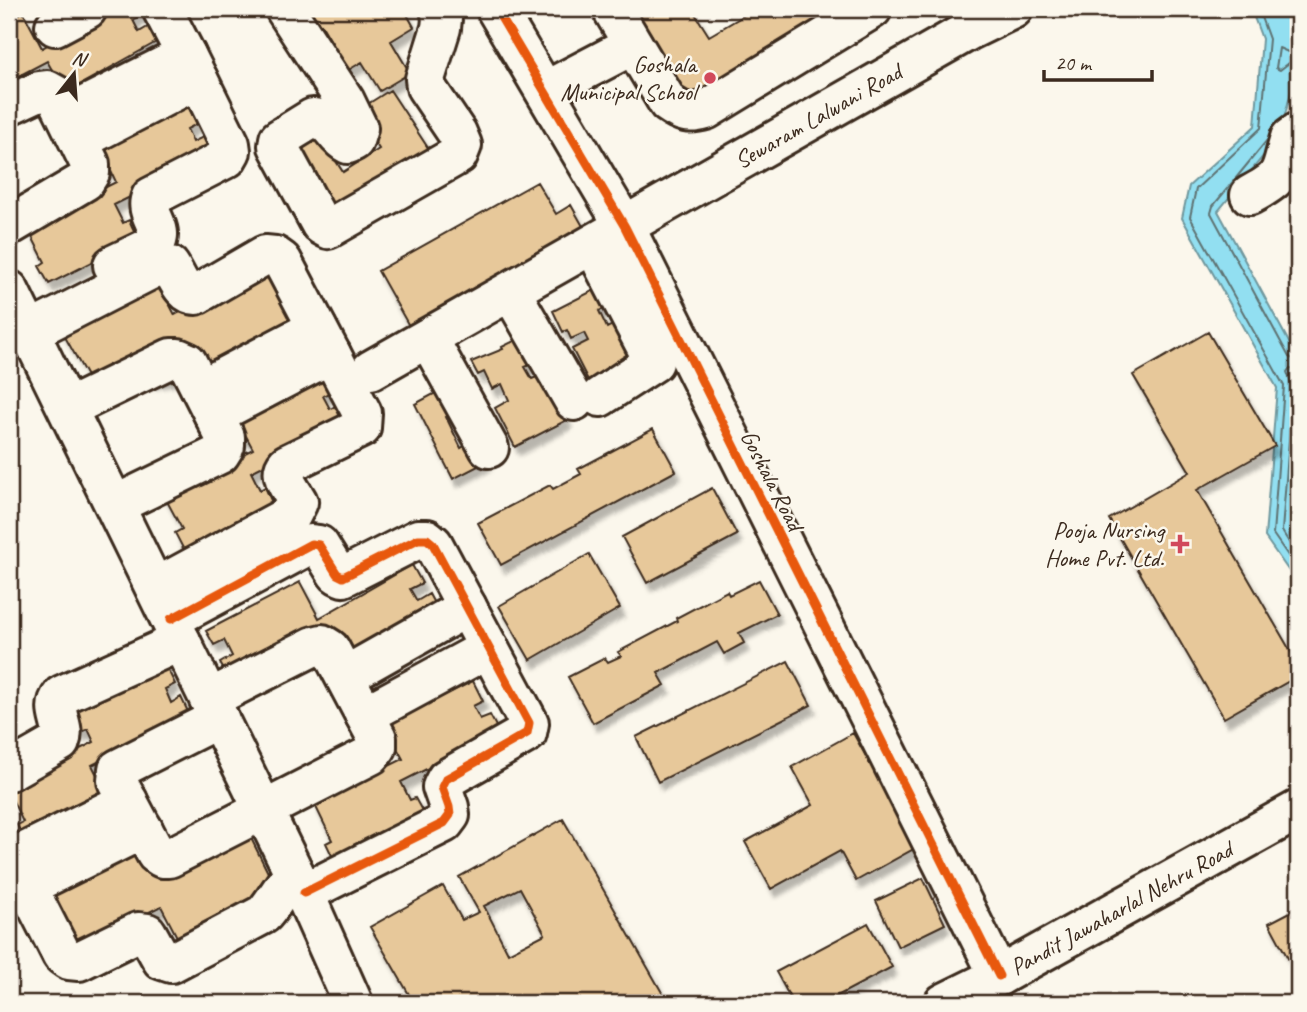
<svg xmlns="http://www.w3.org/2000/svg" width="1307" height="1012" viewBox="0 0 1307 1012" font-family="Caveat,sans-serif">
	<style>
		.water { fill: #92dff1; stroke: #6f979d; stroke-width: 2 }
		.lines { fill: none; stroke-linecap: round; stroke-linejoin: round }
		.shore { stroke: #5e7272; stroke-width: 2 }
		.building { fill: #e7c89a; stroke: #3b2a1e; stroke-width: 2; fill-rule: evenodd; filter: url(#shadow) }
		.minor-casing { stroke: #3b2a1e; stroke-width: 44 }
		.minor { stroke: #fbf7ec; stroke-width: 38 }
		.cycleway-casing { stroke: #fbf7ec; stroke-width: 13 }
		.cycleway { stroke: #e8590c; stroke-width: 9 }
		.poi-dot { fill: #d1495b; stroke: #fbf7ec; stroke-width: 2.5 }
		.labels { text-anchor: middle; stroke-width: 5; stroke-linejoin: round; paint-order: stroke }
		.poi-label { font-size: 24px; fill: #3b2a1e; stroke: #fbf7ec; text-anchor: end }
		.street-label { font-size: 24px; fill: #3b2a1e; stroke: #fbf7ec }
	</style>
	<defs>
		<filter id="shadow"><feDropShadow dx="4.5" dy="8" stdDeviation="2" flood-color="#0004"/></filter>
	</defs>
	<rect width="100%" height="100%" fill="#fbf7ec"/>
	<filter id="ink" filterUnits="userSpaceOnUse"><feTurbulence type="fractalNoise" baseFrequency=".0143" numOctaves="2"/><feDisplacementMap in="SourceGraphic" scale="14" xChannelSelector="R" yChannelSelector="G"/><feConvolveMatrix kernelMatrix="1 2 1 2 8 2 1 2 1" color-interpolation-filters="sRGB"/></filter>
	<g filter="url(#ink)">
		<path class="water" d="M1251 9H1286L1298 49V66L1279 137 1218 211 1298 359V578L1291 574 1265 537 1277 388 1182 218 1189 186 1255 126 1262 39Z"/>
		<g class="lines">
			<path class="shore" d="M1258 9 1269 39 1261 128 1196 189 1190 217 1284 386 1273 534 1298 570
				M1298 55 1297 56 1279 48 1276 68 1280 70 1289 63 1298 61
				M1268 139 1213 206 1211 213 1289 357 1298 361
				M1298 370 1289 369 1287 372 1293 389 1282 531 1298 557
				M1298 453 1292 529 1298 538"/>
		</g>
		<path class="building" d="M111 9H141L144 13 133 20 139 32 151 25 160 40 65 93 47 61 9 81V20L23 12 42 48Z
			M301 9H404L414 27 391 41 410 73 380 91 362 62 340 75 327 53 335 48 321 24 312 28Z
			M629 9H692L709 36 755 9H849L688 105Z
			M390 90 432 154 330 220 288 155 319 135 343 172 379 149 355 112Z
			M187 104 197 124 187 129 193 142 203 137 212 156 114 205 123 223 129 220 138 239 49 284 39 266 45 262 27 227 116 182 110 169 102 172 92 152Z
			M537 182 556 214 571 205 584 228 409 326 378 271Z
			M268 265 298 320 199 373 94 389 60 328 155 277 175 315Z
			M608 283 618 302 599 311 607 328 626 318 649 362 591 386 572 349 588 341 584 333 571 339 567 330 563 332 553 311Z
			M1208 332 1275 446 1197 490 1298 664V676L1224 718 1109 519 1190 472 1133 375Z
			M522 337 535 363 525 367 532 379 544 374 567 420 515 447 495 408 509 400 502 384 492 389 484 372 478 375 471 362 503 349 502 347Z
			M323 371 333 391 323 396 330 409 339 404 349 423 251 472 260 490 265 487 274 507 185 552 175 533 182 529 163 494 253 449 246 436 239 440 228 419Z
			M443 389 455 412 446 417 461 448 475 440 486 462 453 479 415 404Z
			M653 429 676 471 501 565 478 523 550 485 553 489 581 474 578 469Z
			M712 488 737 535 647 583 622 537Z
			M589 554 620 608 530 660 499 606Z
			M412 565 422 583 410 589 417 601 429 594 437 609 343 663 325 631 230 681 220 663 232 656 224 640 214 645 206 631 300 582 319 618Z
			M759 580 777 614 739 633 744 643 724 654 717 642 658 673 665 685 593 723 568 677 605 658 608 662 621 656 618 652 677 621 676 618 727 591 729 595Z
			M788 661 811 705 658 782 636 737Z
			M165 664 175 684 165 689 171 703 181 697 190 716 92 765 101 783 116 800 27 845 17 825 23 822 9 793V785L94 742 88 729 80 733 70 711Z
			M473 681 483 701 473 706 480 719 490 715 499 732 401 782 410 800 415 798 425 816 335 862 326 843 332 840 314 803 403 759 396 746 378 728Z
			M853 733 917 847 856 881 840 851 771 889 745 842 813 805 792 767Z
			M563 819 668 1003H554L551 999 543 1003H414L370 927 443 886 462 920 479 912 459 877ZM520 888 545 934 508 953 484 906Z
			M247 830 276 889 177 937 161 906 69 952 39 891 141 842Z
			M923 878 945 924 898 947 876 901Z
			M1298 908V977L1269 923Z
			M868 923 892 967 824 1003H793L776 972Z"/>
		<g class="lines">
			<defs>
				<g id="minor">
					<path d="M162 9 186 55"/>
					<path d="M285 9 345 101 358 128 354 141 348 144C333 137 332 119 313 118L279 139 278 146 321 225 328 229 458 155 462 145 457 133 426 87 425 79 441 28 442 19 440 9"/>
					<path d="M496 9 625 227 999 976"/>
					<path d="M612 9 668 103C682 113 689 115 706 110L872 9"/>
					<path d="M55 26 87 9"/>
					<path d="M545 91 633 45"/>
					<path d="M9 105 39 91 47 90 56 95 90 164V173L85 181 9 226"/>
					<path d="M67 115 186 55 198 79 80 140"/>
					<path d="M1250 195C1286 176 1279 174 1290 138L1298 132"/>
					<path d="M113 265 155 245C166 227 143 214 151 197L227 158 231 151 230 144 198 79"/>
					<path d="M9 290 304 893 353 1003"/>
					<path d="M511 292 574 401"/>
					<path d="M29 332 160 265 170 266C177 276 182 295 196 295L265 255 275 256 282 261 362 413 361 428 287 464C277 475 292 491 298 502L292 514 155 588"/>
					<path d="M428 338 489 448"/>
					<path id="s1" d="M371 370 968 31 1013 9"/>
					<path d="M201 389 317 328"/>
					<path d="M600 397 654 362 603 264"/>
					<path d="M68 408 171 358H178L187 362 225 437V446L220 454 115 505"/>
					<path d="M214 415 331 354"/>
					<path d="M171 619 311 544 319 545 337 574 343 577 418 539H427L433 544 529 723 527 733 446 779 442 787 449 807 450 815 444 823 304 893"/>
					<path d="M345 676 467 607"/>
					<path d="M209 699 314 646 322 644 330 649 377 738V747L371 755 169 858H162L156 854 117 781 118 769 219 718"/>
					<path d="M365 715 489 648"/>
					<path d="M9 771 60 742C67 725 49 711 62 695L181 641"/>
					<path d="M9 851 62 955 69 960 79 961 138 932 147 933 162 960 171 963 264 914C276 900 282 887 294 873"/>
					<path d="M13 858 128 801"/>
					<path d="M28 886 143 829"/>
					<path id="s2" d="M944 1003 999 976 1298 810"/>
				</g>
			</defs>
			<use href="#minor" class="minor-casing"/>
			<use href="#minor" class="minor"/>
			<defs>
				<path id="cycleway" d="M496 9 625 227 999 976
					M171 619 311 544 319 545 337 574 343 577 418 539H427L433 544 529 723 527 733 446 779 442 787 449 807 450 815 444 823 304 893"/>
			</defs>
			<use href="#cycleway" class="cycleway-casing"/>
			<use href="#cycleway" class="cycleway"/>
		</g>
	</g>
	<g class="poi-dot">
		<circle cx="710" cy="78" r="7"/>
		<path d="M1176.5 533.5h7v7h7v7h-7v7h-7v-7h-7v-7h7z"/>
	</g>
	<g class="labels">
		<g class="poi-label">
			<text x="696" y="72">Goshala<tspan x="696" dy="28">Municipal School</tspan></text>
			<text x="1164" y="538">Pooja Nursing<tspan x="1164" dy="28">Home Pvt. Ltd.</tspan></text>
		</g>
		<g class="street-label">
			<text dy="8" stroke="none"><textPath href="#s1" startOffset="514">Sewaram Lalwani Road</textPath></text>
			<text transform="translate(772 480) rotate(63)" y="8">Goshala Road</text>
			<text dy="8" stroke="none"><textPath href="#s2" startOffset="201">Pandit Jawaharlal Nehru Road</textPath></text>
		</g>
	</g>
	<rect width="1307" height="1012" fill="none" stroke="#fbf7ec" stroke-width="35"/>
	<rect x="18" y="18" width="1272" height="977" fill="none" stroke="#3b2a1e" stroke-width="2.5" filter="url(#ink)"/>
	<g transform="translate(74 74) rotate(17)" stroke="#fbf7ec" stroke-width="5" paint-order="stroke">
	<path d="M0-5L12 26L0 18L-12 26Z" fill="#3b2a1e"/>
	<text y="-10" font-size="19" font-weight="bold" text-anchor="middle" fill="#3b2a1e">N</text>
	</g>
	<path d="M1044 70v10h108v-10" fill="none" stroke="#3b2a1e" stroke-width="3.5"/>
	<text x="1055" y="70" font-size="21" fill="#3b2a1e" stroke="#fbf7ec" stroke-width="5" paint-order="stroke">20 m</text>
</svg>
